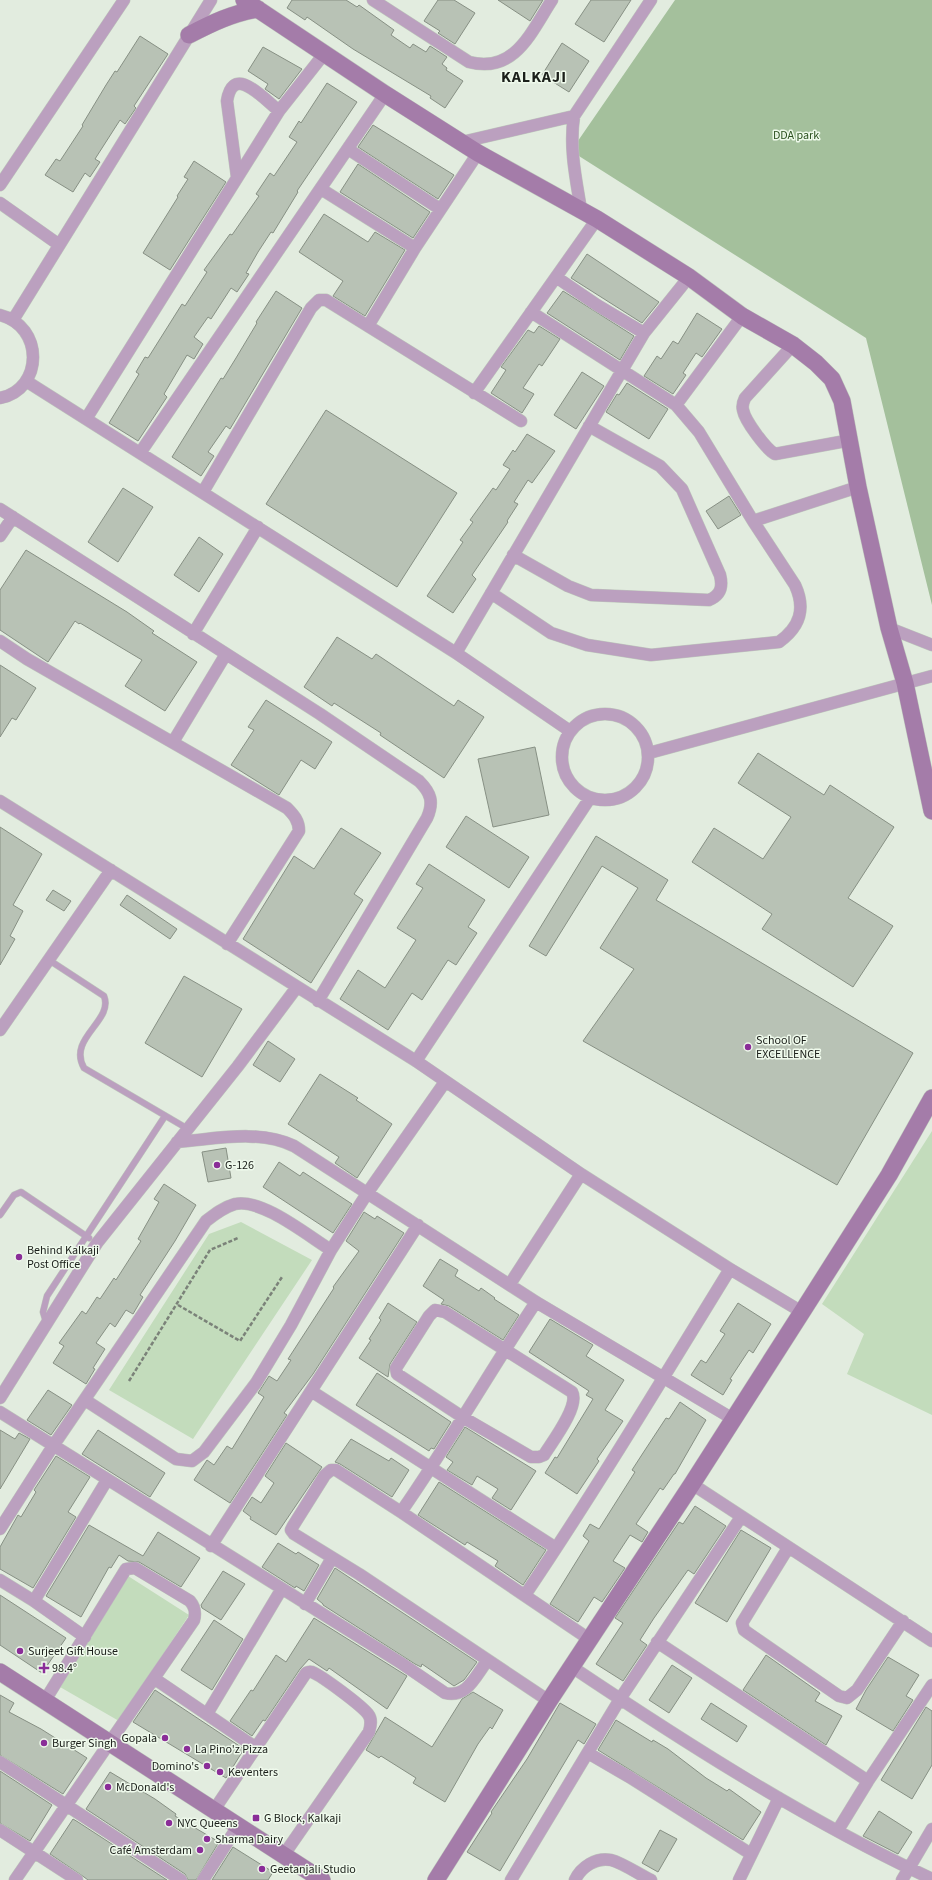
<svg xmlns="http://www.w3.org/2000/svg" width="932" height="1880" viewBox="0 0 932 1880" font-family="'Source Sans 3',sans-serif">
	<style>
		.green { fill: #c3dcbc }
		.forest { fill: #a4c09c }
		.building { fill: #b8c2b5; stroke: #879084 }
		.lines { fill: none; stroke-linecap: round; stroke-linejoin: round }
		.lane-casing { stroke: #bec7bc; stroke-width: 7 }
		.street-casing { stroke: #bec7bc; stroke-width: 13 }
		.secondary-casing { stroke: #bec7bc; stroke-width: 18 }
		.path { stroke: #7b8279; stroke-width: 2.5; stroke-dasharray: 4 2; stroke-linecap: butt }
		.lane { stroke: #bba0bf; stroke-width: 6 }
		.street { stroke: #bba0bf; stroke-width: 12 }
		.secondary { stroke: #a47ca9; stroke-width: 17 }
		.poi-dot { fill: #8a2d98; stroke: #effaec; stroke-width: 1.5 }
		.labels { text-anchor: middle; stroke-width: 3; stroke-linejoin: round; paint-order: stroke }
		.park-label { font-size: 12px; fill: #2a501e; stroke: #effaec }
		.poi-label { font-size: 12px; fill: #1b1f1a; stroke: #effaec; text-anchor: start }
		.district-label { font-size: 16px; font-weight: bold; letter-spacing: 1px; fill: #1b1f1a; stroke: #effaec }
	</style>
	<rect width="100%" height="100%" fill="#e2ecdf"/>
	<path class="green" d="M932 1131V1415L847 1374 864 1334 822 1304Z
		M241 1222 312 1260 193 1439 109 1390 209 1234Z
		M128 1576 189 1615 119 1721 60 1687Z"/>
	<path class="forest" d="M675 0H932V605L866 338 571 151Z"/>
	<path class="building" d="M292 0H346L357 7 359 5 394 30 391 35 410 48 413 44 426 52 430 46 447 57 442 64 447 68 446 70 463 81 445 108 430 98 431 96 353 49 307 17 305 20 287 8Z
		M438 0H454L475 13 455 44 438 33 440 31 424 21Z
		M498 0H543L530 21Z
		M591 0H631L604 42 575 24Z
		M140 36 168 54 134 106 136 108 125 124 120 120 95 159 100 162 90 177 85 173 73 192 45 175 56 159 60 161 83 126 82 125 106 85 115 71 117 72Z
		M562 43 589 61 569 92 542 75Z
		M263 47 302 69 279 99 265 89 268 84 248 71Z
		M327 83 357 102 297 191 298 192 273 233 271 232 258 252 246 273 249 274 237 292 231 288 211 319 208 317 194 337 203 344 194 359 187 355 164 394 167 397 138 441 109 423 139 374 136 372 145 357 148 358 182 304 185 306 207 272 204 270 230 234 232 235 243 219 259 196 256 194 270 173 274 176 297 142 289 137 299 121 301 123Z
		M373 125 454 175 438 199 358 147Z
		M194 161 226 182 170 270 143 253 178 197 177 196 188 179 184 177Z
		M358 164 430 212 413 238 340 192Z
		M324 214 368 242 375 232 405 250 365 316 333 296 343 281 299 252Z
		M587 254 659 302 642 323 571 278Z
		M276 291 302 308 230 429 226 426 208 452 214 456 201 476 172 457 221 378 223 379 236 358 257 323 256 322Z
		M563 291 634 336 620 360 547 313Z
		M697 313 722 329 702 357 696 353 683 373 686 375 673 394 644 376 657 356 661 359 673 341 678 344Z
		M539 326 560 339 542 366 539 364 523 388 534 394 522 413 491 393 506 370 501 367 528 330 534 333Z
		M582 372 604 386 576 429 554 415Z
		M627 383 668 409 649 439 606 412 617 394 619 395Z
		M326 410 457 493 397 587 266 504Z
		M527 434 555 451 532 483 528 480 514 502 518 504 507 521 508 522 472 575 476 579 453 613 427 596 463 542 460 540 473 522 470 520 493 488 496 490 510 469 503 465 513 450 515 452Z
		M123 488 153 507 118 562 88 542Z
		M729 496 741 515 718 529 706 511Z
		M199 537 223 554 199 592 174 575Z
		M26 550 127 612 154 631 152 633 197 662 165 711 125 686 142 660 80 623 79 624 75 621 48 662 0 630V590Z
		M337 637 372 659 376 654 454 706 458 700 484 717 444 778 380 735 381 733 334 703 332 706 304 687Z
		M0 665 36 688 16 720 12 718 0 737Z
		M266 700 332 742 315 769 301 760 279 795 231 765 254 730 248 727Z
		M535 747 549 815 493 827 478 759Z
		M758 753 824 795 830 785 894 827 848 898 893 926 853 987 762 929 772 914 692 862 714 828 763 859 791 817 738 783Z
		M466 816 529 857 509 888 446 847Z
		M0 827 42 854 13 905 23 911 10 936 15 939 0 965Z
		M341 828 381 853 354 894 363 900 311 983 243 939 294 856 314 869Z
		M596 836 668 880 656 900 913 1053 837 1185 583 1041 634 969 600 948 638 888 602 866 546 956 529 946Z
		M429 864 485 900 468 927 477 933 456 965 448 960 422 1000 412 993 388 1030 340 999 358 970 385 988 416 940 397 928 423 888 416 884Z
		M53 890 71 901 64 911 46 900Z
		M127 895 177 929 170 939 120 905Z
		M184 976 242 1009 202 1077 145 1043Z
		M268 1041 295 1059 280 1082 253 1065Z
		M320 1074 358 1098 356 1100 392 1124 357 1178 335 1163 339 1157 288 1124Z
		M226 1148 231 1178 208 1182 202 1152Z
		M279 1162 300 1176 303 1172 352 1204 333 1233 263 1187Z
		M164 1184 196 1205 175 1241 140 1295 143 1297 133 1314 126 1310 115 1327 110 1323 96 1343 105 1349 93 1368 95 1369 86 1384 53 1363 64 1346 59 1343 82 1311 86 1314 97 1297 100 1299 114 1278 116 1280 141 1241 138 1239 159 1202 154 1199Z
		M364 1212 375 1219 377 1216 404 1233 313 1374 284 1413 287 1415 230 1503 194 1480 207 1460 214 1465 227 1446 232 1449 264 1397 258 1393 269 1376 277 1381 291 1360 288 1359 334 1288 333 1287 359 1251 346 1241Z
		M440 1259 458 1270 455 1276 479 1291 481 1288 495 1298 494 1299 519 1315 503 1340 449 1306 441 1304 444 1300 423 1286Z
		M388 1303 417 1322 390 1364 388 1377 359 1358 371 1340 369 1339 381 1320 379 1318Z
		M738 1303 771 1324 753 1353 749 1350 730 1379 732 1380 723 1395 691 1375 701 1360 706 1363 725 1334 720 1331Z
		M550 1319 593 1345 586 1356 624 1380 605 1410 623 1421 597 1459 599 1461 577 1494 545 1473 555 1457 557 1458 593 1399 586 1395 589 1391 529 1352Z
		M377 1373 451 1422 434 1449 431 1448 429 1451 356 1405Z
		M48 1390 72 1405 51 1435 27 1420Z
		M680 1402 706 1420 675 1474H674L663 1490 660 1488 636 1524 648 1532 642 1542 630 1535 613 1561 625 1568 602 1602 594 1597 578 1622 550 1604 589 1541 583 1536 590 1524 599 1529 635 1472 632 1470 643 1453 666 1418 669 1419Z
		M465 1427 536 1471 511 1510 492 1498 498 1489 477 1476 472 1485 447 1470 453 1462 446 1457Z
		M0 1430 15 1439 19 1433 30 1439 0 1489Z
		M98 1430 165 1473 150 1497 82 1454Z
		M351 1439 389 1461 391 1458 409 1470 392 1497 340 1464 335 1462Z
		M286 1443 322 1467 276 1535 250 1519 251 1517 243 1511 252 1497 261 1503 274 1483 265 1476Z
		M56 1456 90 1477 68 1512 76 1517 33 1588 0 1569V1547L18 1515 21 1517 36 1492 34 1490Z
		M439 1482 546 1550 523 1585 495 1566 498 1561 467 1542 465 1545 418 1515Z
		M695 1506 726 1526 694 1574 688 1570 654 1618 640 1640 647 1645 623 1681 596 1664 623 1623 615 1618 679 1522 683 1524Z
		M89 1525 143 1556 158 1532 200 1558 181 1587 139 1562 128 1561 119 1555 111 1568 109 1567 81 1617 46 1596Z
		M741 1530 771 1548 727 1622 695 1603Z
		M278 1543 296 1554 298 1552 319 1565 304 1591 296 1586 295 1588 262 1567Z
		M335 1568 477 1662 464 1680 454 1686 422 1664 421 1667 415 1664 323 1605V1604L317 1599Z
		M223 1571 245 1584 221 1620 202 1608 201 1605Z
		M0 1595 66 1638 42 1673 0 1645Z
		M314 1618 407 1676 387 1709 329 1668 327 1671 309 1659 300 1669 265 1721 263 1720 252 1736 230 1721 251 1690 253 1691 276 1655 286 1662Z
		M214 1620 243 1639 212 1690 181 1670Z
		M766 1655 820 1693 815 1701 842 1716 826 1745 743 1690Z
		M888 1657 919 1675 906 1696 913 1700 893 1731 856 1709 866 1690Z
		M672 1665 692 1678 669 1713 649 1700Z
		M155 1690 244 1749 226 1778 133 1722Z
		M473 1692 503 1710 492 1729 490 1727 478 1744 445 1802 413 1783 416 1778 381 1756 379 1758 366 1750 385 1717 432 1747 462 1699Z
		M0 1695 14 1703 9 1712 41 1729 87 1758 63 1794 0 1755Z
		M560 1703 596 1724 584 1744 578 1740 500 1871 467 1852 492 1813 491 1812 527 1759Z
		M711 1703 747 1726 737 1742 701 1719Z
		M926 1707 932 1711V1765L912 1799 881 1780Z
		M616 1720 652 1742 653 1740 668 1749 706 1778 727 1791 729 1789 761 1812 743 1840 598 1750Z
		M0 1771 52 1805 30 1841 0 1823Z
		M110 1772 155 1799 176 1814 175 1816 219 1842 196 1880H188L185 1874 86 1809Z
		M879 1811 912 1832 898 1854 863 1836Z
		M73 1819 78 1822 167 1880H88L84 1877 50 1854Z
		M660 1830 677 1839 658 1872 642 1863Z
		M233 1847 273 1872 268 1880H212Z"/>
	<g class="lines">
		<defs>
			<path id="lane" d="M49 960 104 996C114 1021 67 1038 84 1068L188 1129
				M0 1215 14 1195 21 1192 89 1238
				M46 1322 43 1312 47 1296 165 1116"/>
			<path id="street" d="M373 0 469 62C515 74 531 32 552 0
				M462 142 574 116
				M348 149 440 209
				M237 177 227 101C233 63 263 98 279 111
				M0 185 124 0
				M321 189 415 248
				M0 203 58 244
				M581 210C576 179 569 148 574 116L651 0
				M556 277 597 305 644 333
				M0 315C44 326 44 389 0 398
				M13 320 211 0
				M368 326 415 248 478 153
				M793 345 745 398C743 402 742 406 743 410 745 421 766 449 775 454L851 440
				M26 381 456 653 570 731
				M474 393 597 219
				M676 405 742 316
				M86 419 279 111 324 54
				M140 453 385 94
				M203 492 311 308 319 300H326L521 421
				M0 509 320 714 419 781C431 793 434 802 427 818L318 1001
				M753 521 858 487
				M0 536 13 517
				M513 555 568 586 591 595 709 600C721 595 723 587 720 575L682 489 660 466 589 426
				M491 593 551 633 587 645 651 655 779 642C800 627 806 609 795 585L753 521 699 432 676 405 531 312
				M889 628 932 645
				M193 634 258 527
				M0 641 27 659 287 808C294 815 299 821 299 831L227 944
				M456 653 644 333 689 277
				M562 757a43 43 0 1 1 86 0a43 43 0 1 1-86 0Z
				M173 742 226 654
				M649 753 932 676
				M0 801 416 1061 581 1174 730 1269 802 1312
				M0 1030 111 870
				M416 1061 590 798
				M177 1142C216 1139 258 1129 294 1146L536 1302 733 1419
				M510 1284 581 1174
				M435 1310 445 1312 572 1392C580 1406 552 1442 544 1455L539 1457H531L464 1418 397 1374 396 1368 429 1316Z
				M311 1391 556 1548
				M0 1398 97 1243 238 1066 297 987
				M85 1400 176 1459 192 1461 204 1452 256 1383 291 1325 331 1250 368 1192 445 1082
				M0 1412 401 1663 445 1693C467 1698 475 1677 487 1661
				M692 1484 932 1641
				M401 1512C449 1443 490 1371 536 1302
				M0 1529 53 1446 206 1221C215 1214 224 1207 235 1204 262 1198 308 1236 331 1250
				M211 1546 418 1225
				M788 1548 742 1623 744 1630 748 1633 839 1696 847 1698 857 1690 903 1621
				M0 1580 34 1601 85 1637
				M525 1595C597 1488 663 1378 730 1269
				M34 1601 107 1480
				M305 1604 332 1558
				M657 1642 868 1781
				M572 1667C687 1744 806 1820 932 1879
				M155 1679 255 1747
				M549 1701 359 1574 294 1534 291 1530 293 1526 325 1475 331 1470H336L401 1512 589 1639
				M207 1714 281 1590
				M588 1753 631 1778 751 1854
				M0 1762 181 1880
				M214 1810 306 1673C308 1672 309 1671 312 1672 322 1676 361 1705 368 1714 372 1719 371 1725 369 1732L283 1856
				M0 1830 77 1880
				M838 1830 868 1781 932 1685
				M15 1880 194 1620C196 1612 195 1607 190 1601L135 1568 126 1569 44 1702
				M203 1880 238 1826
				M511 1880 620 1699 741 1517
				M575 1880C581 1867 596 1857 611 1860 623 1863 640 1875 651 1880
				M739 1880 779 1798
				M902 1880 932 1829"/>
			<path id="secondary" d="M244 0 385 94 478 153 597 219 689 277 742 316 793 345 816 363 832 379 842 401 858 487 889 628 905 683 932 811
				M189 35C212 23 233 13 258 9
				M0 1672 322 1880
				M436 1880 549 1701 692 1484 802 1312 889 1175 932 1098"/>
		</defs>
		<use href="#lane" class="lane-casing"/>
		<use href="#street" class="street-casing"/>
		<use href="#secondary" class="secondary-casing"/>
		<path class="path" d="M178 1305 240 1341 282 1277
			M129 1381 210 1250 238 1238"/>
		<use href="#lane" class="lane"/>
		<use href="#street" class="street"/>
		<use href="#secondary" class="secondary"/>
	</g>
	<g class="poi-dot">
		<circle cx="748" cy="1047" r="4"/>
		<circle cx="217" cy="1165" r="4"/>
		<circle cx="19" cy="1257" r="4"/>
		<circle cx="20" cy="1651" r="4"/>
		<path d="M42 1662h4v4h4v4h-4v4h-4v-4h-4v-4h4z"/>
		<circle cx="165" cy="1738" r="4"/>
		<circle cx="44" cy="1743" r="4"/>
		<circle cx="187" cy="1749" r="4"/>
		<circle cx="207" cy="1766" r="4"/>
		<circle cx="220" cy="1772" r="4"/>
		<circle cx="108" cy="1787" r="4"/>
		<rect x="252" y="1814" width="8" height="8" rx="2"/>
		<circle cx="169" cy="1823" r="4"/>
		<circle cx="207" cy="1839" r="4"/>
		<circle cx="200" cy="1850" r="4"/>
		<circle cx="262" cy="1869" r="4"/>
	</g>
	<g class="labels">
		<g class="park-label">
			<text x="796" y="139">DDA park</text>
		</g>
		<g class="poi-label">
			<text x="756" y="1044">School OF<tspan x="756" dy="14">EXCELLENCE</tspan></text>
			<text x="225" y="1169">G-126</text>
			<text x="27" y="1254">Behind Kalkaji<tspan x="27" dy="14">Post Office</tspan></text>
			<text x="28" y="1655">Surjeet Gift House</text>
			<text x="52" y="1672">98.4°</text>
			<text x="157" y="1742" text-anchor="end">Gopala</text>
			<text x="52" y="1747">Burger Singh</text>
			<text x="195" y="1753">La Pino'z Pizza</text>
			<text x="199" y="1770" text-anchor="end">Domino's</text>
			<text x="228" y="1776">Keventers</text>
			<text x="116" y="1791">McDonald's</text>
			<text x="264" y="1822">G Block, Kalkaji</text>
			<text x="177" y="1827">NYC Queens</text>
			<text x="215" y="1843">Sharma Dairy</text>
			<text x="192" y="1854" text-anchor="end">Café Amsterdam</text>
			<text x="270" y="1873">Geetanjali Studio</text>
		</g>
		<g class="district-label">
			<text x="534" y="82">KALKAJI</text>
		</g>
	</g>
</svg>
